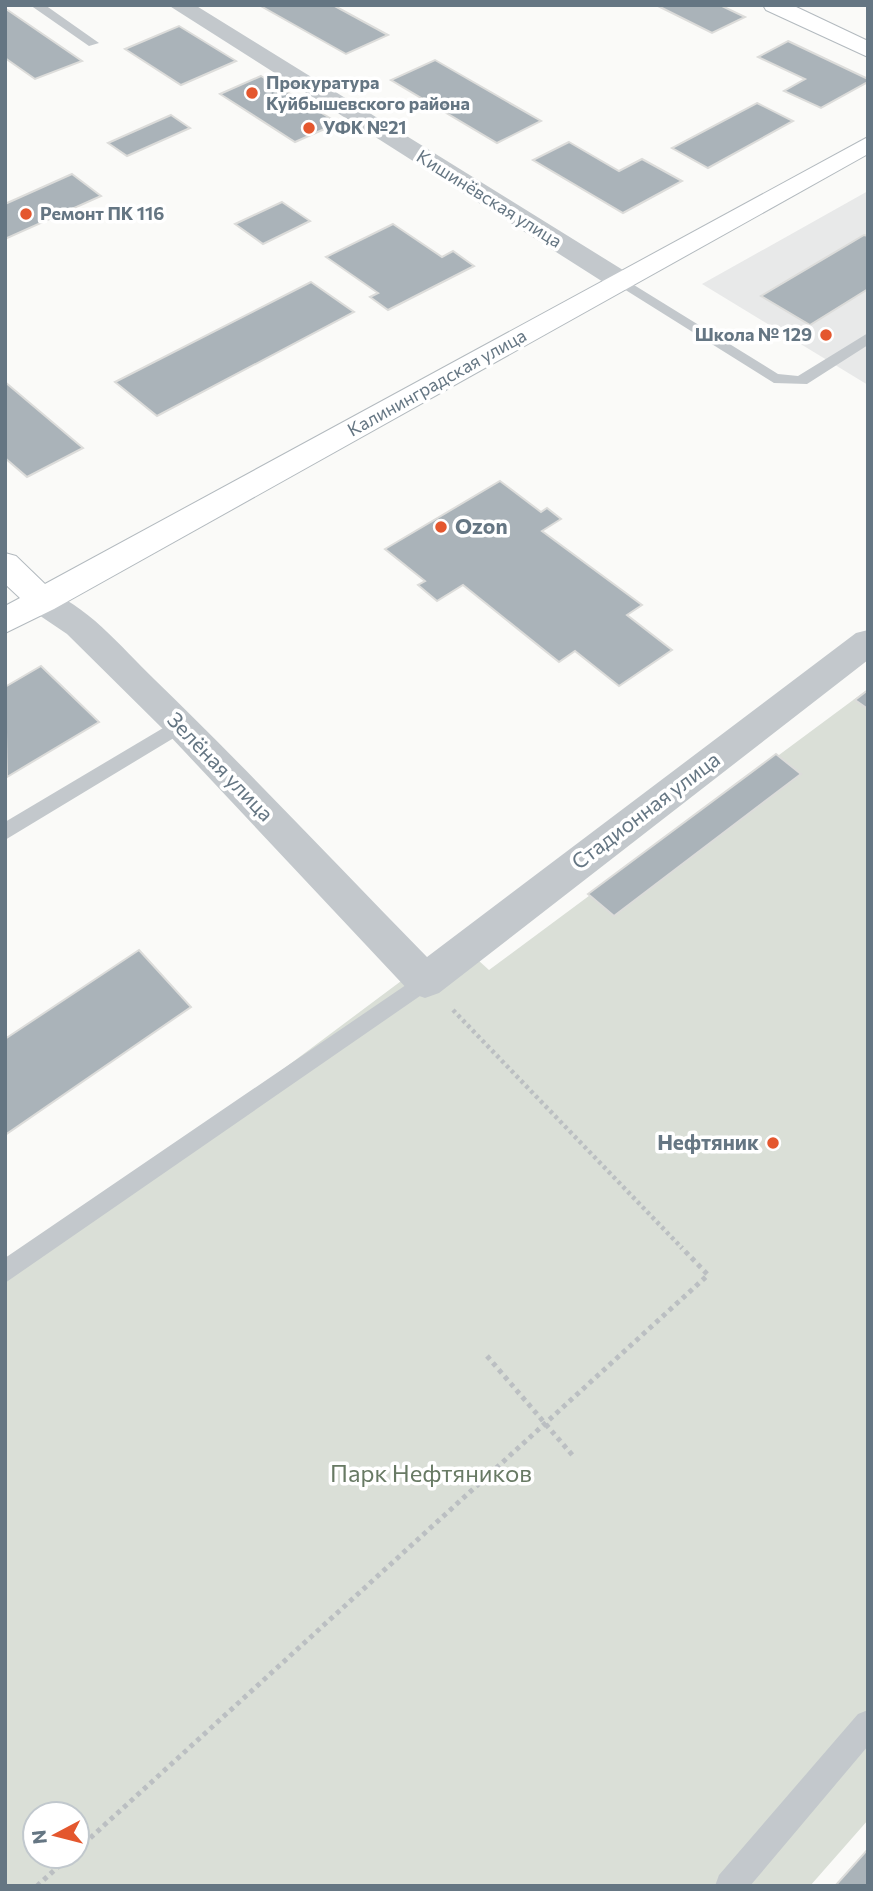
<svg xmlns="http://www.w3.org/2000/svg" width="873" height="1891" viewBox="0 0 873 1891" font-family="Commissioner,sans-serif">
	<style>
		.built { fill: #e8e9e9 }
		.green { fill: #dadfd7; fill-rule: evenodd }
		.building { fill: #aab3b9; stroke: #dcdcda; stroke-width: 2 }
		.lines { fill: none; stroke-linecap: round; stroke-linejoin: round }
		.secondary-casing { stroke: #b3babf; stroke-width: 2 }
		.path-far1 { stroke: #bbbfc2; stroke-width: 4.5; stroke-dasharray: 3.5 3.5; stroke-linecap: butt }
		.path { stroke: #bbbfc2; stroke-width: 5; stroke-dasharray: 4.5 4.5; stroke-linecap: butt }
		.lane { fill: #c3c8cc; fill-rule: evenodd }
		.street { fill: #c3c8cc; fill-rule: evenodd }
		.secondary { fill: #fff; fill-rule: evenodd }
		.poi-dot { fill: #e4572e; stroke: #fff; stroke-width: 2.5 }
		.labels { text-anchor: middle; stroke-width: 7; stroke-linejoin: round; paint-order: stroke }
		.far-poi-label { font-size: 18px; font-weight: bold; fill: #657683; stroke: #fff; text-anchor: start }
		.far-street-label { font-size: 18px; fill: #657683; stroke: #fff }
		.poi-label { font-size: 21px; font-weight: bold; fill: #657683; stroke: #fff; text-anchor: start }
		.street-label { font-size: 21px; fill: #657683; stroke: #fff }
		.near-park-label { font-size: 24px; fill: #687a64; stroke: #fff }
	</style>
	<rect width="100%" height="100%" fill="#fafaf8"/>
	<path class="built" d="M868 191V385L702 284Z"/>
	<path class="green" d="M868 689V1820L810 1886H5V1277L456 940 489 970ZM35 1814H77V1856H35Z"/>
	<path class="building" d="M259 5H333L388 35 346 54Z
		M656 5H720L745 17 712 33Z
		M5 10 6 9 82 61 35 79 5 58Z
		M179 26 236 61 181 85 125 49Z
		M788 41 868 79V82L821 108 784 91 805 79 758 57Z
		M435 60 541 121 497 143 391 80Z
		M261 76 338 123 295 142 220 94Z
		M757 103 793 121 708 168 672 148Z
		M171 115 190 128 127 156 108 143Z
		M569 142 619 171 642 159 682 181 623 213 533 160Z
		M72 174 101 196 5 239V204Z
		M282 202 310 221 263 244 235 224Z
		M393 224 442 257 453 251 474 266 388 310 370 297 378 293 326 257Z
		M864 235 868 236V289L810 325 761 296Z
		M311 282 354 312 157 416 115 382Z
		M5 382 83 448 27 477 5 458Z
		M500 481 541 512 547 508 561 519 542 531 642 605 627 615 672 650 619 686 575 651 559 662 463 585 437 601 418 585 425 581 385 549Z
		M41 666 99 722 7 777 5 687Z
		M868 690V709L855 700Z
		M776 754 801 774 614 916 588 894Z
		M139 950 191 1007 5 1135V1039Z
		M868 1849V1886H835Z"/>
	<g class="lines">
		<defs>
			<path id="secondary" d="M763 5H792L868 41V57L766 10Z
				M868 137V154L54 609 5 633V606L20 598 5 584V553L16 556 45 584Z"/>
		</defs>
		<use href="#secondary" class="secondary-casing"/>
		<path class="path-far1" d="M453 1010 682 1248"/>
		<path class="path" d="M487 1356 574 1457
			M77 1850 708 1275 681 1247
			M37 1886 70 1856"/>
		<path class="lane" d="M30 5H45L99 43 89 46Z
			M621 277 778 374 798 376 868 333V345L807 384 774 383 616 284V278Z
			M180 718 187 720 189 725 187 730 5 840V822Z
			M425 972 433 975 436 981 433 987 5 1283V1258Z
			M868 1710V1746L750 1886H715L719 1875 858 1714Z"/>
		<path class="street" d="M168 5H195L631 275 635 281 631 287H611Z
			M42 589C86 603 121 647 154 679 247 769 336 864 427 957L856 633 868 630V660L439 993 425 998 411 993 168 734 67 634 30 609 26 601 30 593Z"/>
		<use href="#secondary" class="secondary"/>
	</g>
	<g class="poi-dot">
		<circle cx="252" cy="93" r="7"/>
		<circle cx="309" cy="128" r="7"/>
		<circle cx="26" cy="214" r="7"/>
		<circle cx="826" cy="335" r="7"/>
		<circle cx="441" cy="527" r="7"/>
		<circle cx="773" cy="1143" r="7"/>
	</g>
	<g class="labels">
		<g class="far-poi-label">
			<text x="266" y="89">Прокуратура<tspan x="266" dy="21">Куйбышевского района</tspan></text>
			<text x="323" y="134">УФК №21</text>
			<text x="40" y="220">Ремонт ПК 116</text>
			<text x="812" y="341" text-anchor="end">Школа № 129</text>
		</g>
		<g class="far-street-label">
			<text transform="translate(489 199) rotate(32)" y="6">Кишинёвская улица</text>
			<text transform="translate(437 383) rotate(-29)" y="6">Калининградская улица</text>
		</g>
		<g class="poi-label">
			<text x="455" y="534">Ozon</text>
			<text x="759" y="1150" text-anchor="end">Нефтяник</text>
		</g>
		<g class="street-label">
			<text transform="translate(220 767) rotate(46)" y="7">Зелёная улица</text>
			<text transform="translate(646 811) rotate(-37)" y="7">Стадионная улица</text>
		</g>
		<g class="near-park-label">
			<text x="431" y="1482">Парк Нефтяников</text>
		</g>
	</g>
	<rect width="873" height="1891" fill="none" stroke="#657683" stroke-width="14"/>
	<g transform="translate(56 1835) rotate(263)"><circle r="33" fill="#ffffff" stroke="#c1c8cd" stroke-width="2"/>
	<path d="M0-5L12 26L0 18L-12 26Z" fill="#e4572e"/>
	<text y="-10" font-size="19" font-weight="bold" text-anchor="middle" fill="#657683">N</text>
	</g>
</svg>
